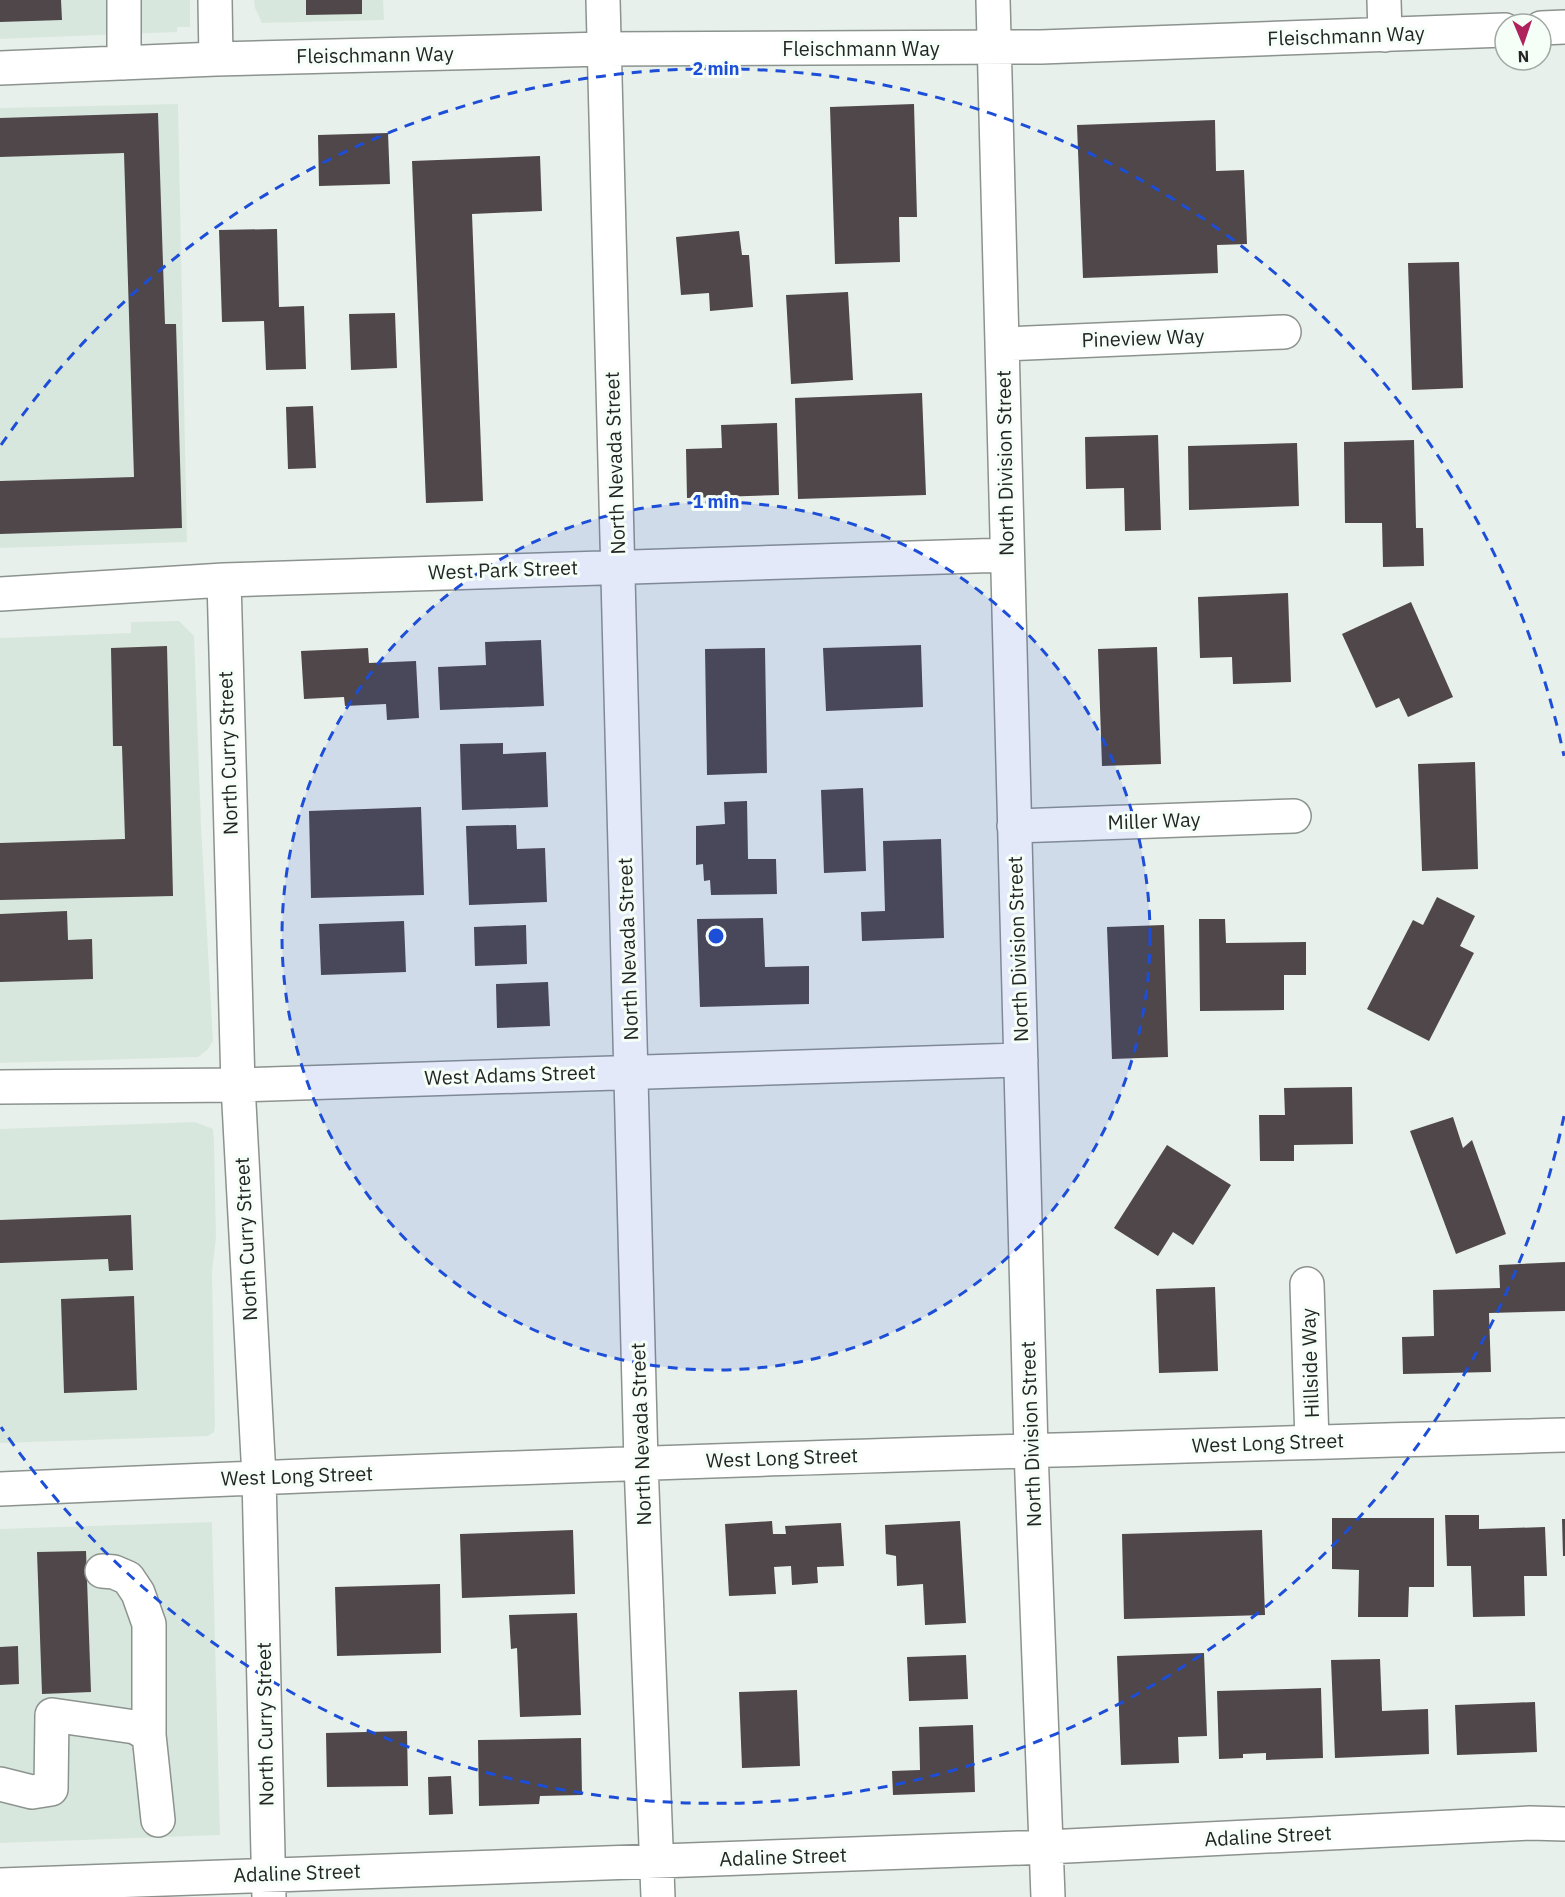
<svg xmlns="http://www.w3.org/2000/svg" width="1565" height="1897" viewBox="0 0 1565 1897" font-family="'IBM Plex Sans',sans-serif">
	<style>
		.built { fill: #d8e7dd }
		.building { fill: #4f4749 }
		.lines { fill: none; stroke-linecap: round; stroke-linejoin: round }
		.minor-casing { stroke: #8c938e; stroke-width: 36 }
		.minor { stroke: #fff; stroke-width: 33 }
		.ring { fill: none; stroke: #1d4ed8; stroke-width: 3; stroke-dasharray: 10 8 }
		.labels { text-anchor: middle; stroke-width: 6; stroke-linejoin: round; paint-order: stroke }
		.street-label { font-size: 20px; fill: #232624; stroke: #f6fef8 }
		.centre { fill: #1d4ed8; stroke: #f6fef8; stroke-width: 3 }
		.ring-label { font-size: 18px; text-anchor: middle; font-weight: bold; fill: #1d4ed8; stroke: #f6fef8; stroke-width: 6; stroke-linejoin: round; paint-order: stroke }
	</style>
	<rect width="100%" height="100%" fill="#e8f0eb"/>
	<path class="built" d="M0 0H190V27H177V32L0 39Z
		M254 0H383L384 20 262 23 255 8Z
		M178 104 187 542 0 548V108Z
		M179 621 194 636 201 825 213 1041 207 1050 198 1057 0 1063V638L131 633V622Z
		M195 1122 213 1129 214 1142 216 1238 212 1271 215 1426 214 1432 208 1436 0 1443V1129Z
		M212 1522 220 1835 0 1843V1529Z"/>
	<path class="building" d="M0 0H61L62 20 0 22Z
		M306 0H362V14L306 15Z
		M914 104 917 217H899L900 262 835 264 830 107Z
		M158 113 165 324H176L182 528 0 534V481L134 477 124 153 0 157V118Z
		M1215 120 1216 171 1244 170 1247 244 1217 245 1218 273 1083 278 1077 125Z
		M388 133 390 184 319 186 318 135Z
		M540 156 542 211 472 214 483 501 426 503 412 161Z
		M277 229 279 307 304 306 306 369 266 370 264 321 222 322 219 230Z
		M739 231 742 255H749L753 307 710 311 709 293 681 295 676 237Z
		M1459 262 1463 388 1412 390 1408 263Z
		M848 292 853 380 791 384 786 295Z
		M395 313 397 368 351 370 349 314Z
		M922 393 926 495 798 499 795 398Z
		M313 406 316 468 288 469 286 407Z
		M777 423 779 495 687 498 686 449 722 448 721 425Z
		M1158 435 1161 530 1125 531 1124 488 1086 489 1085 437Z
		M1414 440 1416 528H1423L1424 566 1383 567 1382 523H1345L1344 442Z
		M1297 443 1299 506 1189 510 1188 446Z
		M1288 593 1291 682 1233 684 1232 657 1200 658 1198 597Z
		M1411 602 1453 697 1408 717 1399 698 1376 708 1342 634Z
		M541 640 544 706 440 710 438 667 486 665 485 642Z
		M921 645 923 707 826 711 823 648Z
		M167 646 173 896 0 900V843L125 839 122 746H113L111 648Z
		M1157 647 1161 764 1102 766 1098 649Z
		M368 648 369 663 416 661 419 718 387 720 386 704 345 706 344 697 304 699 301 651Z
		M765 648 767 773 707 775 705 649Z
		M503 743V754L546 752 548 807 462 810 460 744Z
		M1475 762 1478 869 1422 871 1418 764Z
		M863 788 866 871 824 873 821 790Z
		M747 801 748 859H776L777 894 711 895 710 880 704 881 703 864 696 865V826L725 824 724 802Z
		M421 807 424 895 311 898 309 811Z
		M516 825 517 849 545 848 547 902 469 905 466 826Z
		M941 839 944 938 862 941 861 912 885 911 883 841Z
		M1437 897 1475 916 1460 946 1474 953 1429 1041 1367 1009 1413 920 1423 925Z
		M67 911 68 940 92 939 93 979 0 982V914Z
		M763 918 765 967 809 966V1004L700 1007 697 919Z
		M1199 919H1225L1226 943 1306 942V975H1284V1010L1200 1011Z
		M404 921 406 972 321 975 319 924Z
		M526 925 527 964 475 966 474 927Z
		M1164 925 1168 1057 1112 1059 1107 927Z
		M548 982 550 1026 497 1028 496 984Z
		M1352 1087 1353 1144 1294 1145V1161H1260L1259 1115H1285L1284 1088Z
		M1453 1117 1463 1148 1472 1140 1506 1234 1456 1254 1410 1131Z
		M1167 1145 1231 1185 1193 1245 1173 1232 1158 1256 1114 1228Z
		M131 1215 133 1270 109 1271 108 1259 0 1263V1220Z
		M1565 1262V1311L1489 1313 1491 1372 1403 1374 1402 1337 1434 1336 1433 1290 1500 1288 1499 1265Z
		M1215 1287 1218 1371 1159 1373 1156 1289Z
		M134 1296 137 1390 64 1393 61 1299Z
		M1445 1515H1479V1529L1545 1527 1547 1576H1524L1525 1616 1473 1617 1471 1566H1447Z
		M1332 1518H1434V1587H1409L1408 1617H1358L1359 1570 1332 1569Z
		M1562 1519H1565V1556H1563Z
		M772 1521 773 1534H786L785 1526 841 1523 844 1566 817 1567 818 1583 792 1585 791 1566 774 1567 776 1594 729 1596 725 1524Z
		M960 1521 966 1623 925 1625 923 1584 897 1586 896 1556 886 1554 885 1525Z
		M573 1530 575 1594 462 1598 460 1534Z
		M1262 1530 1265 1615 1124 1619 1122 1534Z
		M86 1551 91 1692 42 1694 37 1552Z
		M440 1584 441 1653 337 1656 335 1587Z
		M577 1613 581 1715 520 1717 517 1648 511 1649 509 1615Z
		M18 1646 19 1684 0 1685V1647Z
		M1204 1653 1207 1736 1178 1737 1179 1763 1121 1765 1117 1656Z
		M966 1655 968 1699 909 1701 907 1657Z
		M1380 1659 1382 1711 1428 1709 1429 1754 1335 1758 1331 1660Z
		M1321 1688 1323 1758 1266 1760V1753L1243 1754V1758L1219 1759 1217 1691Z
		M797 1690 800 1766 742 1768 739 1692Z
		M1535 1702 1537 1752 1457 1755 1455 1705Z
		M973 1725 975 1792 893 1795 892 1771 920 1770 919 1727Z
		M407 1731 408 1786 327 1787 326 1733Z
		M581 1738 582 1795 540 1796 539 1804 479 1806 478 1740Z
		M451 1776 453 1814 429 1815 428 1777Z"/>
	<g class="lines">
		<defs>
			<path id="minor" d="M215 0 216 59
				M603 0 641 1463 658 1897
				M993 0 1031 1450 1048 1897
				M1384 0 1385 35
				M1541 28 1565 27
				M124 63V0
				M0 68 216 59 604 49 1041 47 1505 30
				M1002 344 1284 332
				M224 580 238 1085 259 1477 269 1897
				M0 594 224 580 1007 555
				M1014 826 1294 816
				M0 1087 238 1085 1021 1060
				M1307 1284 1312 1442
				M0 1489C521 1465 1043 1450 1565 1435
				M102 1571 114 1572 128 1578 138 1593 149 1624V1735
				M0 1784 32 1792 51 1789 52 1715 135 1727 149 1735 158 1820
				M0 1885 1047 1847 1530 1823 1565 1824"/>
		</defs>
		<use href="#minor" class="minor-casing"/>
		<use href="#minor" class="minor"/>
	</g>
	<circle cx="716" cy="936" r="434" fill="#1d4ed8" fill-opacity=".12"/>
	<g class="ring">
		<circle cx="716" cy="936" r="434"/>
		<path d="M1564 1116A867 867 0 0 1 1 1427M1 445A867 867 0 0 1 1564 756"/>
	</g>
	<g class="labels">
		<g class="street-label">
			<text transform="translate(1346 36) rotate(-2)" y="7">Fleischmann Way</text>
			<text x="861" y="56">Fleischmann Way</text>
			<text transform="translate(375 55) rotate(-1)" y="7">Fleischmann Way</text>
			<text transform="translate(1143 338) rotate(-2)" y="7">Pineview Way</text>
			<text transform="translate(615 463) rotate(-92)" y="7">North Nevada Street</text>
			<text transform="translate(1005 463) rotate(-91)" y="7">North Division Street</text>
			<text transform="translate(503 570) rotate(-2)" y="7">West Park Street</text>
			<text transform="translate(228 753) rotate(-92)" y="7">North Curry Street</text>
			<text transform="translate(1154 821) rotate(-2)" y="7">Miller Way</text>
			<text transform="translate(628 949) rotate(-92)" y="7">North Nevada Street</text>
			<text transform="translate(1018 949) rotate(-92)" y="7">North Division Street</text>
			<text transform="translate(510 1075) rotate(-2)" y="7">West Adams Street</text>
			<text transform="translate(246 1239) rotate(-93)" y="7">North Curry Street</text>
			<text transform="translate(1310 1363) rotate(-92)" y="7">Hillside Way</text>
			<text transform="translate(641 1434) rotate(-92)" y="7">North Nevada Street</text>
			<text transform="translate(1031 1434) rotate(-92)" y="7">North Division Street</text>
			<text transform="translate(1268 1443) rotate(-2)" y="7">West Long Street</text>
			<text transform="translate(782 1458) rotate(-2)" y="7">West Long Street</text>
			<text transform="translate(297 1476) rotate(-2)" y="7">West Long Street</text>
			<text transform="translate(265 1724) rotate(-91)" y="7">North Curry Street</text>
			<text transform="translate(1268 1836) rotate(-3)" y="7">Adaline Street</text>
			<text transform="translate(783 1857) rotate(-2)" y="7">Adaline Street</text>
			<text transform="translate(297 1873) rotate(-2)" y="7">Adaline Street</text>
		</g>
	</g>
	<circle cx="716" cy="936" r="9" class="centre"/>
	<g class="ring-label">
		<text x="716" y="75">2 min</text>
		<text x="716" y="508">1 min</text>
	</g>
	<g transform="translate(1523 42) rotate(178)"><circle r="28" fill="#f6fef8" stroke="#a2a8a3" stroke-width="1.5"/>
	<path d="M0-4.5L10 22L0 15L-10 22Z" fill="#af225c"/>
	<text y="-9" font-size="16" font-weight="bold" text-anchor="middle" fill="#232624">N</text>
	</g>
</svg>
